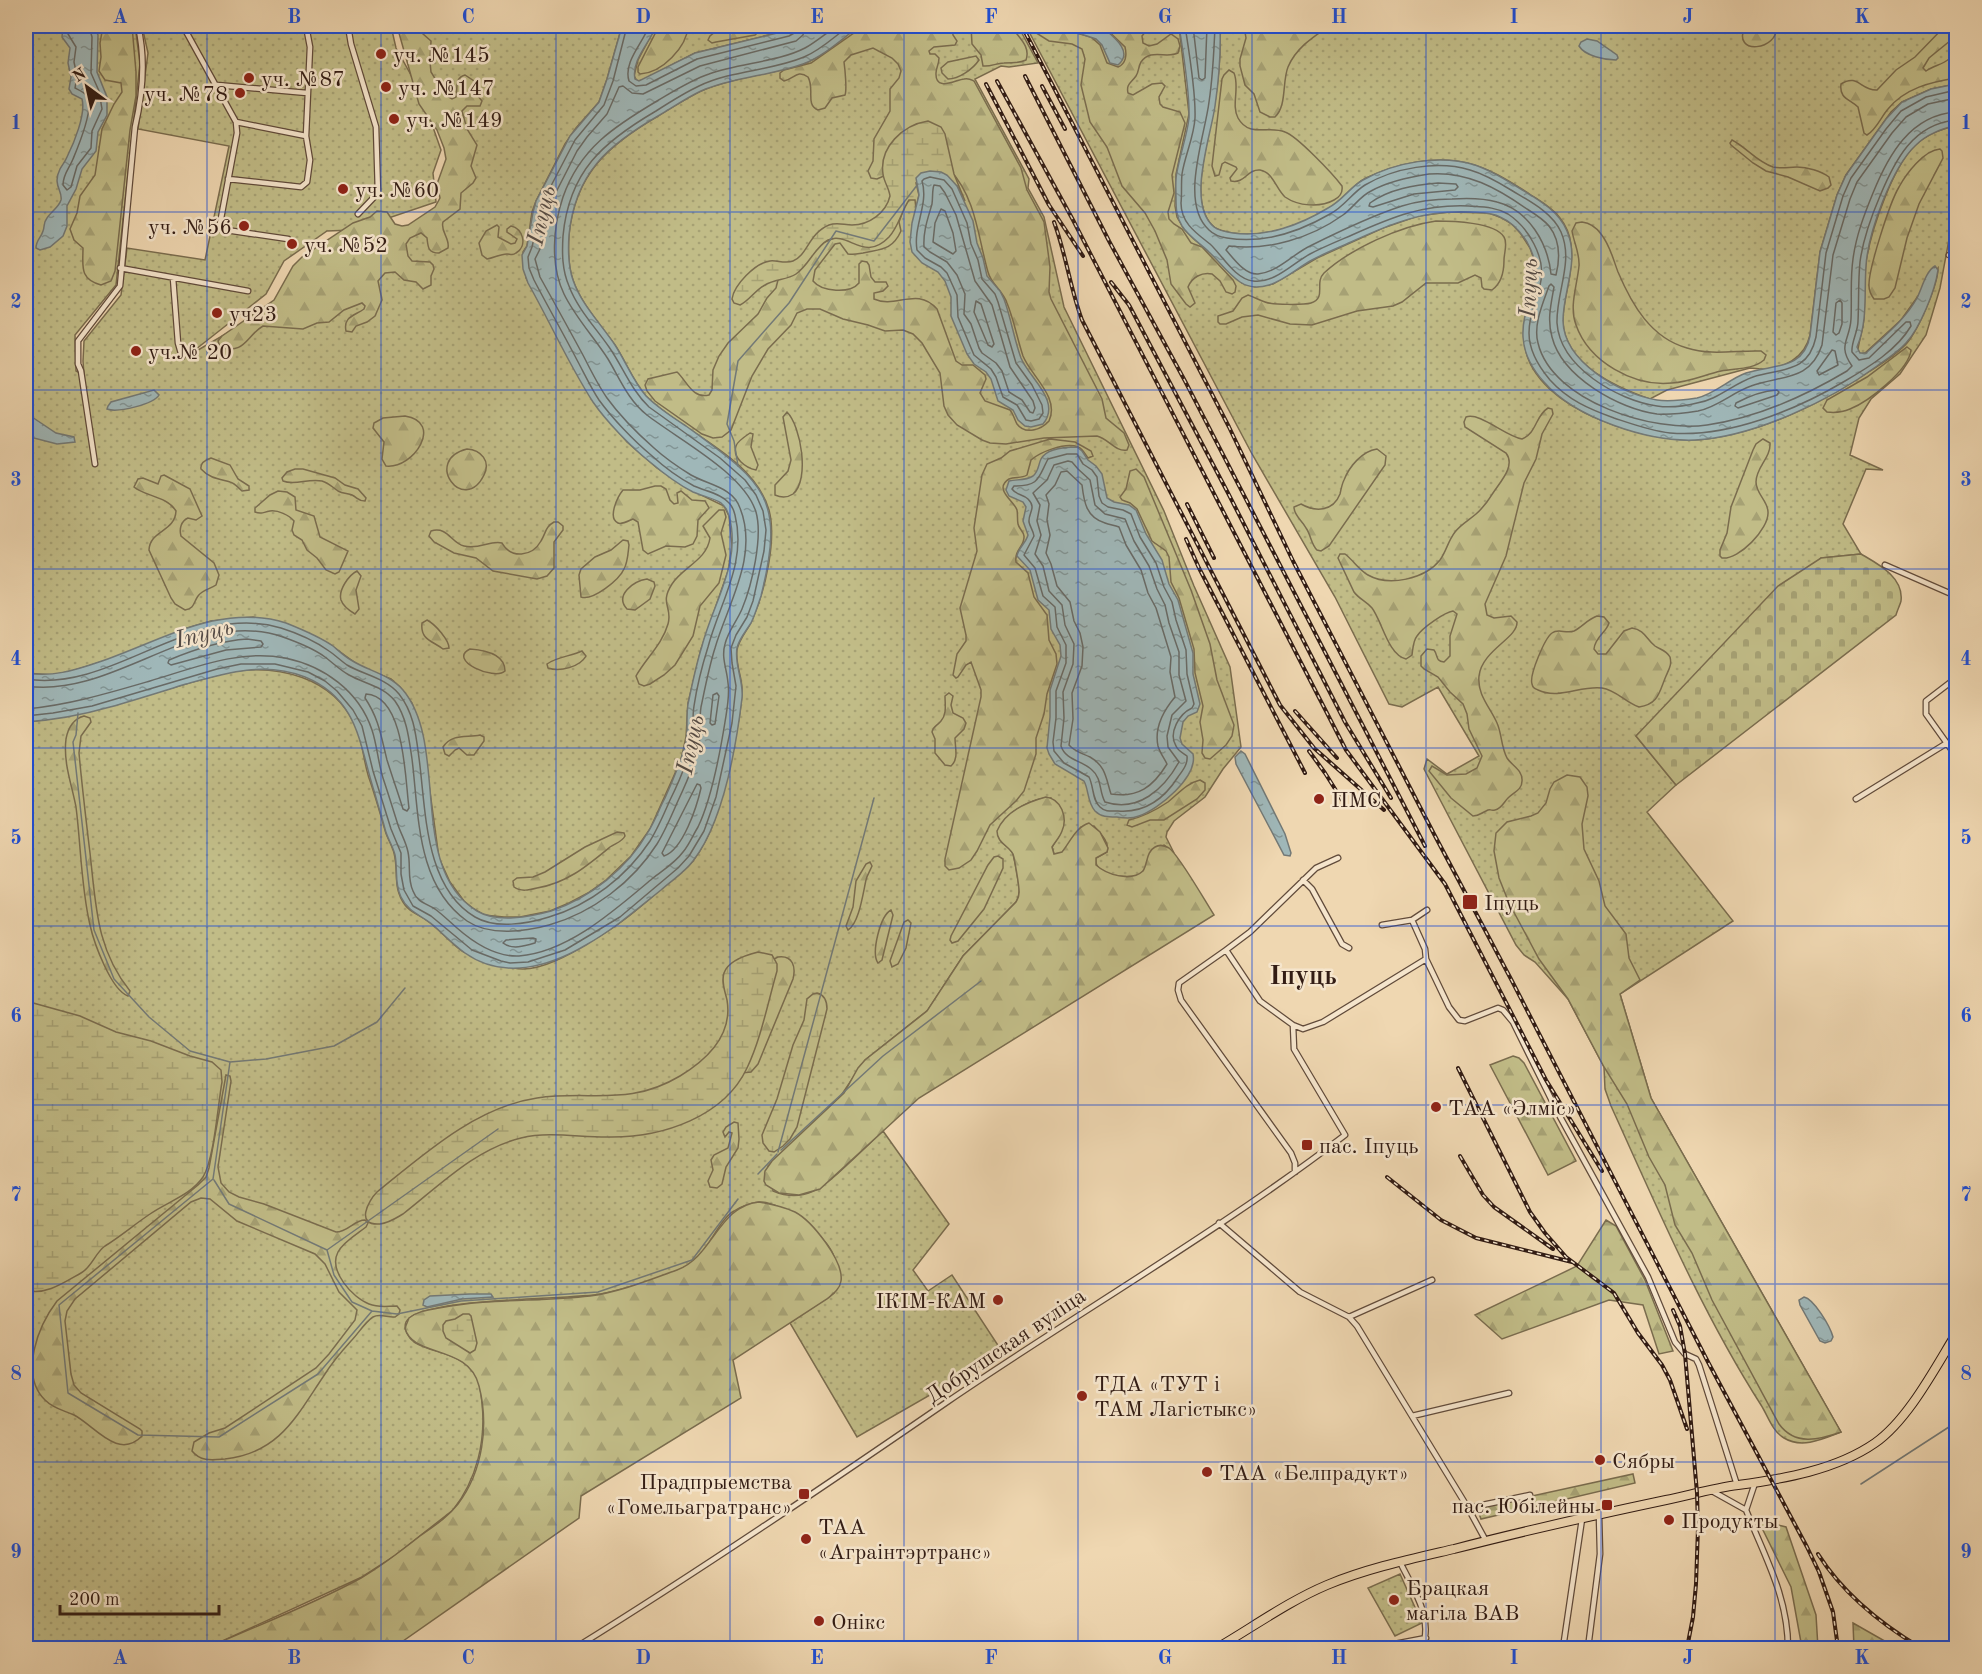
<svg xmlns="http://www.w3.org/2000/svg" width="1982" height="1674" viewBox="0 0 1982 1674" font-family="'Old Standard TT',serif">
	<style>
		.green { fill: url(#green-dots); stroke: #7a6c4e; stroke-width: 1.5 }
		.forest { fill: url(#forest-firs); stroke: #7a6c4e; stroke-width: 1.5 }
		.wetland { fill: url(#wetland-marsh); stroke: #7a6c4e; stroke-width: 1.5 }
		.cemetery { fill: url(#cemetery-stones); stroke: #7a6c4e; stroke-width: 1.5 }
		.water { fill: url(#water-ripples); stroke: #737976; stroke-width: 1.5 }
		.lines { fill: none; stroke-linecap: round; stroke-linejoin: round }
		.shore { stroke: #686a66; stroke-width: 1.5 }
		.stream { stroke: #737976; stroke-width: 1.5 }
		.street-casing { stroke: #614b3b; stroke-width: 7 }
		.primary-casing { stroke: #321c14; stroke-width: 10 }
		.street { stroke: #f5e5cc; stroke-width: 4.5 }
		.primary { stroke: #efd7b1; stroke-width: 8 }
		.rail-casing { stroke: #321c14; stroke-width: 4 }
		.rail { stroke: #f5e5cc; stroke-width: 1.5; stroke-dasharray: 4.5; stroke-linecap: butt }
		.grid { fill: none; stroke: #1d4ed8; stroke-width: 1.5; stroke-opacity: 0.55 }
		.poi-dot { fill: #8f2418; stroke: #f5e5cc; stroke-width: 2 }
		.labels { text-anchor: middle; stroke-width: 5; stroke-linejoin: round; paint-order: stroke }
		.poi-label { font-size: 22px; fill: #321c14; stroke: #f5e5cc; text-anchor: start }
		.street-label { font-size: 22px; fill: #321c14; stroke: #f5e5cc }
		.water-label { font-size: 24px; font-style: italic; fill: #534a45; stroke: #f5e5cc }
		.quarter-label { font-size: 26px; font-weight: bold; fill: #321c14; stroke: #f5e5cc }
		.neatline { fill: none; stroke: #1d4ed8; stroke-width: 2 }
		.grid-label { font-size: 20px; text-anchor: middle; font-weight: bold; fill: #1d4ed8 }
	</style>
	<defs>
		<pattern id="green-dots" width="8" height="8" patternUnits="userSpaceOnUse" patternTransform="scale(1.5)"><rect width="8" height="8" fill="#c1bc87"/><path d="M2 2h.1M6 6h.1" fill="none" stroke="#a6a174" stroke-width="1.8" stroke-linecap="round"/></pattern>
		<pattern id="forest-firs" width="22" height="20" patternUnits="userSpaceOnUse" patternTransform="scale(1.5)"><rect width="22" height="20" fill="#c1bc87"/><path d="M5 1l3.5 6h-7zM16 11l3.5 6h-7z" fill="#a6a174"/></pattern>
		<pattern id="wetland-marsh" width="20" height="14" patternUnits="userSpaceOnUse" patternTransform="scale(1.5)"><rect width="20" height="14" fill="#c1bc87"/><path d="M1 5h8M5 5V1M11 12h8M15 12V8" fill="none" stroke="#a6a174"/></pattern>
		<pattern id="cemetery-stones" width="16" height="16" patternUnits="userSpaceOnUse" patternTransform="scale(1.5)"><rect width="16" height="16" fill="#c1bc87"/><path d="M2 7V4a2 2 0 0 1 4 0v3zM10 15v-3a2 2 0 0 1 4 0v3z" fill="#a6a174"/></pattern>
		<pattern id="water-ripples" width="26" height="14" patternUnits="userSpaceOnUse" patternTransform="scale(1.5)"><rect width="26" height="14" fill="#9fb7b8"/><path d="M2 4q2-2 4 0t4 0M15 11q2-2 4 0t4 0" fill="none" stroke="#829494"/></pattern>
	</defs>
	<rect width="100%" height="100%" fill="#efd7b1"/>
	<filter id="stains"><feTurbulence type="fractalNoise" baseFrequency=".00333" numOctaves="4"/><feColorMatrix values="0 0 0 0 .2 0 0 0 0 .09 0 0 0 0 .02 0 0 0 .5 -.17"/></filter>
	<radialGradient id="worn" r=".72"><stop offset=".6" stop-color="#630" stop-opacity="0"/><stop offset="1" stop-color="#630" stop-opacity=".3"/></radialGradient>
	<path class="green" d="M26 26H135L140 63 116 285 75 335 76 371 84 375 83 361 84 341 121 295 127 248 205 260 229 146 138 129 148 53 142 26H391L396 48 421 93 441 150 433 173 436 202 353 230 327 231 284 261 266 294 186 357 446 206 457 164 404 26H622L607 79 599 102 576 128 565 144 536 201 532 212 527 246 523 252 526 278 598 408 627 442 657 468 685 487 724 506 729 516 732 546 728 571 701 649 688 703 686 737 681 760 650 829 631 856 606 880 588 893 569 903 550 911 520 917H504L484 915 474 909 464 901 450 882 439 858 422 733 412 703 400 687 391 679 361 667 329 644 287 624 253 617 211 621 184 629 123 655 72 671 52 675 26 673Z
		M656 26H797L781 32 695 53 643 80 637 81 634 76 638 60Z
		M859 26H1018L1038 63 1009 67 1001 66 975 79 1029 179 1028 188 1044 217 1064 307 1164 511 1194 586 1230 667 1241 747 1223 769 1205 797 1174 821 1167 832 1166 837 1174 853 1164 845 1140 875C1127 879 1093 876 1096 858L1107 852C1110 842 1100 833 1094 826L1081 827 1062 853 1054 854 1052 847 1060 834 1051 798C1036 797 1019 807 1008 816L1001 842C1005 845 1009 848 1012 852 1014 855 1020 889 1019 892 1019 897 1018 898 1016 902L963 956 928 1010 865 1060 838 1100 768 1166 773 1191C806 1205 825 1185 848 1164 860 1153 871 1142 883 1131L949 1224 913 1270 928 1291 952 1275 1003 1353 857 1437 790 1323 834 1293C834 1282 837 1267 834 1257 828 1235 782 1202 760 1202 753 1202 740 1207 734 1211 717 1221 707 1256 687 1266 666 1277 625 1289 601 1294 569 1300 418 1297 406 1322 403 1329 409 1338 414 1342 433 1354 460 1352 474 1373 480 1381 481 1393 482 1403 486 1441 477 1479 453 1510L393 1557 362 1577 207 1648H26V722C96 715 161 689 230 672 278 664 333 677 355 725 363 741 363 760 369 778 375 795 380 813 385 830 387 838 392 845 394 853 399 872 392 887 405 905 411 913 418 914 425 919 439 928 449 942 462 951 473 957 501 964 514 968 538 974 574 952 593 940 619 926 639 908 661 889 672 880 684 872 693 861 715 832 722 798 729 764 735 741 741 717 742 692 743 678 735 665 737 650 739 638 749 629 753 618 765 590 777 540 769 510 753 456 683 433 646 396 633 381 626 362 615 345 601 325 581 304 573 280 568 266 568 250 569 235 575 174 608 145 658 116 672 108 686 98 701 91 733 77 770 75 803 64 824 56 842 38 859 26Z
		M1026 26H1179L1189 114 1176 174 1175 206 1177 217 1184 229 1195 240 1207 250 1242 283 1255 287 1273 284 1317 258 1383 228 1418 216 1449 212 1489 213 1502 218 1512 224 1521 234 1530 248 1536 265 1537 275C1534 290 1523 335 1525 347 1535 411 1653 446 1707 439 1766 431 1822 403 1870 371 1883 363 1897 354 1907 343 1918 330 1938 285 1938 268L1901 320 1865 353 1861 354 1858 352C1857 347 1864 327 1864 317 1865 299 1864 280 1866 262 1871 230 1894 161 1919 142 1930 133 1943 129 1956 125V213L1953 218 1940 288 1926 335 1900 374 1871 399 1859 418 1850 455 1883 470 1866 469 1843 524 1861 554 1821 558 1636 736 1676 785 1647 812 1733 921 1620 994 1651 1098 1841 1432C1823 1439 1802 1449 1784 1438 1772 1431 1768 1416 1761 1405 1701 1311 1657 1207 1611 1106L1605 1089 1604 1067 1568 999 1535 962 1524 955 1516 945 1424 769 1427 759 1447 774 1479 756 1438 687 1402 707 1389 704 1335 597 1252 454Z
		M1220 26H1956V84L1931 89 1902 102 1891 112 1846 175 1837 195 1820 252 1810 335C1805 358 1783 370 1760 369 1757 369 1754 368 1750 368L1667 390 1650 399C1616 387 1566 365 1563 323 1562 307 1568 290 1570 274 1573 254 1573 234 1560 218 1552 207 1538 200 1528 193 1509 181 1489 168 1467 163 1434 155 1396 164 1366 178 1352 185 1344 199 1331 207 1303 225 1266 238 1232 233 1225 231 1217 231 1212 225 1187 200 1211 133 1215 102 1219 76 1221 51 1220 26Z
		M1400 1574 1422 1623 1395 1636 1368 1588Z"/>
	<path class="forest" d="M103 26H132L136 72V96L130 130 115 271 111 281 101 285C79 279 83 266 83 248L74 240 70 229 77 213 80 196 95 175 102 129 114 104 122 92 121 83 105 80 99 71 101 57 100 43Z
		M397 26H419L422 33 431 41 430 62 431 72 445 95 452 99 456 97C458 88 454 78 465 75L474 81 477 95 482 101 480 106H467L462 111 467 129 477 145 471 166 476 178 473 183 461 193 460 209 443 222C440 231 450 238 448 248L439 253C428 253 428 247 427 238L421 233 410 238 406 244 408 256 412 261 430 262 433 265 434 269 431 276V285L423 289 416 282 404 280 395 272 385 273 378 281 382 300 375 316 367 322 356 326 352 332 346 331C343 317 354 316 364 309L365 306 362 303 344 310 329 322 317 323 303 329 263 326C246 336 245 355 220 347L218 341 222 336 274 300 293 266 302 257 353 223 370 217 377 211 387 212 395 224 402 226 408 225 435 207 440 198 437 184 446 159 444 148 437 130 419 104Z
		M659 26H688C687 47 662 73 640 74L638 72V67Z
		M742 26H761L762 28 755 35 716 42 712 43 708 40 710 36 715 32Z
		M864 26H952L953 35 957 41 955 45 934 47 929 51 930 54H935L939 58C939 64 936 68 936 73 935 92 955 80 964 79 969 78 970 79 974 81L1021 168 1027 190 1044 222 1050 267 1049 292 1051 299 1102 399 1106 418 1124 433 1129 445 1127 450C1115 452 1109 439 1097 436L1044 438 1006 444 990 443 982 440 957 425 948 415 944 406 940 373 922 343 913 334 903 330 885 331 868 325 843 319 820 309H807L797 313 791 325 768 349 752 376 731 430 722 437 713 438 702 434 655 401 647 391 645 385 648 379 677 372C687 381 692 399 709 395L712 390 713 370 719 356 728 343 758 314 767 298 776 288 778 280 813 247 865 225 907 200 899 222 901 231C892 251 880 249 863 253 857 254 855 255 848 254L840 243 835 244 815 270 813 281C822 292 850 294 859 283V264L862 261 867 262 869 265 871 277 875 282H886L888 286 883 291 874 293V299C896 309 917 286 937 309L956 361 962 365H973L985 375 986 379 980 393 985 401 1010 410C1014 415 1014 419 1017 424 1025 435 1041 430 1049 421 1060 397 1031 376 1023 356 1017 338 1014 320 1007 303 1003 291 991 284 988 272 978 237 976 198 950 170L886 175 877 179 871 178 868 171 873 161 874 139 890 111V89L899 78 901 71 898 64 892 58 873 48 851 55 844 62C845 69 847 90 845 95L832 98 825 108 818 110C805 105 815 89 808 77 797 69 794 79 784 81L780 78V73L784 70 811 63Z
		M971 26H1011C1018 37 1031 46 1026 60 1018 64 1013 62 1004 63 996 63 991 67 983 66L981 55 972 44Z
		M1029 26H1052L1091 37 1100 45 1107 63 1118 67C1126 64 1127 55 1125 47L1103 26H1121L1129 29 1137 26H1156L1146 31 1142 36 1143 43 1149 46 1157 44 1171 34 1178 39 1180 46 1178 53C1166 59 1151 48 1141 62 1138 67 1139 72 1136 76 1131 83 1126 84 1128 93L1133 95 1152 84 1162 83 1165 86 1159 97 1160 104 1163 107 1180 112 1185 123 1172 175 1174 193 1168 212 1169 219 1174 224 1182 229 1191 243 1202 247 1233 280 1236 286 1235 292 1232 294 1226 292 1220 281 1212 274C1202 272 1192 277 1188 287L1195 303 1190 307 1186 304 1171 284 1167 260 1155 231 1145 213 1122 186 1107 147 1090 122 1081 85 1085 59 1082 49 1072 44 1049 41 1033 31Z
		M1244 26H1329C1313 37 1296 48 1288 67 1282 82 1287 106 1275 117H1270L1260 112 1254 94 1245 85 1240 66V59L1246 38Z
		M1745 26H1776C1780 50 1731 57 1745 26Z
		M1945 26H1956V36L1929 58 1923 68 1926 71C1938 63 1951 64 1956 48V78C1931 82 1905 88 1888 109 1881 117 1876 130 1867 135L1864 133 1858 107C1850 99 1839 99 1841 84 1858 73 1861 91 1877 90L1896 70 1915 57Z
		M1229 70 1234 73C1240 87 1231 105 1238 118 1249 138 1269 125 1285 132 1297 136 1333 174 1342 186 1343 193 1340 197 1334 200 1320 208 1298 206 1285 197 1276 189 1273 172 1260 170 1247 169 1245 184 1231 181L1230 178 1237 169 1236 167 1225 162 1222 164 1219 175 1215 176 1212 166 1222 79 1224 75Z
		M1732 140C1746 147 1757 162 1773 167 1781 169 1789 167 1797 167 1807 167 1821 171 1829 177L1831 185 1828 188 1820 191 1788 177 1766 171 1753 163 1731 145 1730 143Z
		M1940 149 1942 151 1943 158 1919 204 1907 238 1895 288 1889 297 1884 299H1874C1871 295 1869 292 1869 286 1868 270 1890 202 1899 187 1906 174 1924 150 1940 149Z
		M1436 221C1451 221 1495 222 1504 237 1508 243 1504 253 1504 260 1504 272 1502 283 1492 290L1484 289 1482 287 1481 278 1475 275 1458 283H1426L1402 302 1393 306 1357 311 1312 325 1290 324 1258 315 1242 317 1226 324H1220L1218 322V316L1233 311 1242 298 1248 295C1254 297 1259 300 1265 302 1272 305 1304 305 1311 303 1327 298 1314 283 1324 273 1350 249 1400 226 1436 221Z
		M1582 222C1590 223 1596 227 1601 234 1610 245 1613 259 1618 272 1632 305 1651 338 1687 348 1711 356 1737 350 1761 351L1766 355 1764 360C1752 370 1736 368 1721 371 1704 375 1689 382 1672 383 1634 387 1589 362 1576 325 1569 306 1577 286 1579 266 1580 254 1574 243 1572 231L1576 223Z
		M497 225 499 227 498 237 511 244 515 243 517 239 507 232V229L511 226C523 228 528 246 516 253 512 256 512 254 507 254 500 254 494 258 487 259L482 255 479 243 486 231Z
		M1907 347 1911 350C1909 370 1868 402 1850 409 1843 412 1835 413 1827 412L1823 408 1827 400 1867 377Z
		M1548 408 1552 409 1553 414 1542 434 1536 459 1524 483 1506 556 1485 604 1487 615 1494 618 1511 616 1517 622C1518 638 1482 650 1479 676 1477 695 1490 707 1497 723 1502 734 1501 747 1507 758 1512 766 1523 770 1522 781 1522 790 1514 792 1508 798 1504 802 1501 809 1495 810 1489 811 1491 808 1486 811 1481 813 1479 816 1473 816L1451 798 1429 771 1432 766 1447 775 1466 774 1477 768 1482 756 1469 729 1467 714 1463 704 1450 692 1438 677 1424 669 1421 666V656L1427 649 1434 650C1438 655 1435 661 1444 662L1450 656V636L1457 614 1453 611C1445 612 1422 628 1417 636 1413 641 1413 648 1412 655L1406 659C1388 655 1382 621 1372 608 1366 601 1359 599 1354 592L1338 558 1340 554H1345C1353 560 1359 570 1368 575 1389 587 1425 579 1440 560 1446 552 1448 541 1455 532 1460 525 1469 520 1476 514 1483 508 1488 501 1493 493 1500 482 1516 466 1506 453L1465 427 1464 422 1466 417C1480 412 1505 436 1522 439 1537 433 1535 416 1548 408Z
		M787 412C801 426 810 480 793 494 787 498 782 498 775 495V485L788 471 791 460 783 417Z
		M405 416C444 422 414 469 386 466L382 459 384 442 373 428 374 423 383 418Z
		M750 433 753 434 751 447 758 465 756 470C746 468 732 458 736 446 737 442 747 435 750 433Z
		M1050 439 1075 442 1091 451 1093 456 1088 458C1085 454 1083 449 1078 447 1065 442 1040 452 1031 460L1027 475C1021 479 1015 476 1009 479 993 489 1014 501 1017 510 1018 515 1017 519 1018 524 1019 529 1024 532 1024 536 1025 546 1014 550 1016 562L1028 573 1034 597 1047 615 1049 640 1056 654 1057 664 1047 694 1044 714 1036 738V754L1024 791 1016 801 990 825 977 851 971 860 959 868 949 870 945 866V859L981 697V690L971 662 966 665 958 677 956 678 953 675 957 654 966 641V635L960 608 977 551 974 528 982 475 987 464 1001 458 1010 451Z
		M1763 439 1770 443C1771 458 1756 467 1756 482 1756 494 1768 501 1768 512 1769 529 1739 560 1722 558L1720 556V550L1727 533 1731 507 1753 450 1756 444Z
		M467 449C481 450 491 461 484 475 464 516 422 460 467 449Z
		M1377 449 1386 456 1385 465 1329 546 1321 551 1317 550C1311 544 1311 535 1306 528 1302 520 1294 516 1294 507L1301 504C1315 512 1333 512 1340 494 1341 489 1342 484 1344 480 1349 467 1362 451 1377 449Z
		M211 458 230 465 238 479 249 486V490L242 491C238 488 235 483 230 482 219 479 209 478 201 469 200 463 205 460 211 458Z
		M295 469H303L335 478 345 485 358 489 366 498 365 501C358 501 358 498 352 495 348 493 343 494 338 491 332 487 329 483 322 481 308 478 295 486 283 481L282 478 287 472Z
		M1136 469 1144 477 1191 590 1210 644 1217 680 1234 725 1232 736 1226 745 1210 759 1205 758 1202 753 1203 740 1200 722 1203 706 1195 673 1194 649 1179 598 1171 582 1169 557 1166 551 1152 541 1137 509 1130 503 1122 500 1120 497 1126 489 1130 471Z
		M164 475 190 489 202 516 196 520 188 518C181 521 179 529 181 536L214 563 219 575 216 585C210 589 202 590 198 596 193 603 195 608 185 610L175 604 171 598 149 550C150 530 175 532 176 511 167 496 144 496 134 487L138 479 143 478 158 484 161 476Z
		M655 486H661L666 489 670 500 674 504 678 503 677 493 681 491 692 500 705 501 709 508 698 520 697 536 693 544 685 547 666 546 648 554 643 550 638 522 633 519C630 520 622 525 618 523 607 518 618 496 623 490H640Z
		M278 491 287 492 295 497 296 510 314 516 320 537 348 551 339 572 335 574 326 570 317 558 307 550 302 540 294 535 292 530 294 521C289 515 278 510 270 511 263 512 262 515 255 512V508L270 495Z
		M719 510H724L726 517 721 533 726 555 719 583 700 606 693 636 675 665 664 675 650 684 644 686 639 684 636 676C646 658 662 645 668 624 673 607 659 604 672 584 683 567 707 560 710 538L703 526Z
		M554 522H558L563 526V530L554 542V568L547 576 537 579 493 571 476 558 454 553 434 542 429 536 431 531C448 526 451 543 464 546 479 550 490 540 502 543 511 559 532 557 541 541 546 533 545 527 554 522Z
		M623 540 628 541 629 545C628 552 628 562 624 569 619 580 593 601 581 597L579 575 581 569 595 557 611 550Z
		M357 571 361 576 356 590 359 609 355 614C350 611 343 606 341 600 338 590 349 575 357 571Z
		M647 579 654 582 655 586 650 599 635 610 627 609C614 595 634 581 647 579Z
		M1597 616 1604 617 1609 623C1606 633 1595 637 1594 649L1598 654H1606L1624 631 1632 628C1645 630 1646 639 1655 646 1661 650 1666 650 1670 657 1672 665 1669 669 1666 676 1659 692 1659 704 1639 707 1625 702 1616 690 1602 688 1581 685 1559 700 1538 690 1534 688 1533 688 1532 684 1529 675 1545 638 1552 633 1558 628 1566 634 1574 631 1582 627 1588 619 1597 616Z
		M427 620C435 624 449 640 449 648L443 649C433 641 420 640 422 623Z
		M470 649C484 650 505 654 505 671 494 681 447 660 470 649Z
		M582 651 586 656C580 667 560 672 548 668L547 664C556 657 572 656 582 651Z
		M949 693 953 696 951 705 953 713 963 718 966 723 964 729 955 738C955 748 959 759 951 766L945 765 935 753V739L932 732C933 726 937 726 941 721 947 714 945 705 945 696Z
		M84 716 90 718 91 722 81 736 79 753C82 786 86 820 90 853 96 905 96 949 130 991L128 996C111 990 94 943 90 925 81 887 81 846 76 807 72 785 63 763 66 739 68 728 73 719 84 716Z
		M480 735 484 737V741L474 755H467L459 748 455 750 449 756 445 754 443 747C452 733 467 738 480 735Z
		M1567 775 1580 777 1587 787 1588 796 1582 824 1584 849 1599 881 1605 906 1626 934 1629 958 1640 980 1620 994 1651 1098 1841 1432C1819 1440 1795 1446 1779 1424L1712 1300 1692 1253 1675 1225 1665 1185 1649 1157 1627 1104 1604 1067 1568 999 1539 959 1509 903 1499 878 1494 851 1496 833 1507 822 1531 816 1538 813 1546 803 1550 789 1554 782Z
		M1200 780 1205 783V790L1197 799 1164 820H1150L1132 827 1127 825 1129 820C1143 817 1156 810 1168 802 1178 794 1187 783 1200 780Z
		M1046 797C1061 799 1068 817 1062 831 1060 837 1055 842 1052 847L1054 854 1062 852C1070 842 1076 827 1089 823L1100 832 1108 848 1107 852 1096 858V865C1107 875 1131 882 1143 871 1148 863 1146 852 1155 847 1160 844 1164 845 1169 848 1179 855 1205 901 1214 915L919 1098 820 1189 799 1195 779 1193 766 1185 764 1181 765 1171 772 1161 844 1093 858 1068 865 1060 927 1011 963 956 1016 902C1018 898 1019 897 1019 893 1020 890 1014 856 1013 854 1008 845 997 843 997 831 1005 812 1027 802 1046 797Z
		M617 832 624 833 625 836C622 842 616 843 610 847 587 866 567 883 537 888 529 890 521 892 514 887L513 881 517 878 533 877 545 872 585 847Z
		M998 856 1003 859V868L984 909 958 941 952 943 950 940 951 936 988 865 994 857Z
		M870 862 872 866C870 871 867 875 866 880 863 893 859 924 848 930L846 926 853 907 856 881 866 864Z
		M891 910 893 915 882 960 878 963C871 953 880 916 891 910Z
		M908 920 911 923 906 948 898 964 892 967 890 961 904 922Z
		M778 957C793 955 796 967 793 979L758 1064 751 1072 742 1073 772 960Z
		M1513 1056 1519 1058 1524 1063 1576 1161 1548 1175 1490 1065Z
		M226 1075 230 1076 231 1081 218 1167 221 1183 229 1192 239 1197 264 1204 336 1232C348 1232 354 1220 365 1220L368 1223 366 1227C357 1234 343 1242 338 1252 328 1271 353 1298 369 1304 379 1308 387 1306 397 1306L400 1310 399 1314 395 1317C388 1318 380 1313 373 1317 365 1322 358 1334 351 1341 341 1352 331 1364 323 1377 296 1417 279 1453 225 1459 212 1460 201 1462 192 1451L194 1442 209 1433 225 1428 316 1368 329 1354 355 1320 357 1310 339 1292 325 1264 315 1254 237 1221 210 1199 201 1198 191 1202 75 1299 67 1311 65 1321 71 1374 74 1385 81 1393 140 1429 142 1431V1436C118 1461 94 1425 74 1415 63 1410 54 1409 45 1400 19 1374 38 1326 57 1301L198 1185 206 1177 209 1168Z
		M734 1122 738 1123 739 1139 738 1148 726 1167 722 1184 717 1188 710 1187 708 1181 713 1170 711 1160 714 1155 728 1148 732 1133 729 1132 725 1137 723 1132 726 1127Z
		M759 1202C771 1204 784 1207 795 1212 812 1221 844 1261 841 1281 840 1289 833 1294 827 1299L733 1360 741 1398 581 1496 579 1518 393 1648H207C258 1625 312 1605 361 1578 382 1566 401 1551 420 1536 434 1526 448 1517 458 1504 483 1471 489 1425 479 1386 469 1344 412 1358 405 1328L409 1318C418 1311 428 1310 439 1308 489 1298 539 1302 590 1296 620 1292 649 1280 677 1270 713 1257 718 1206 759 1202Z
		M1606 1220 1616 1226 1645 1280 1673 1351 1659 1354 1643 1305 1609 1300 1502 1339 1475 1315 1577 1266Z
		M1633 1474 1635 1483 1481 1519 1477 1508Z
		M1758 1520 1786 1527 1816 1615 1818 1648H1802L1791 1587Z
		M1853 1623 1897 1648H1854Z"/>
	<path class="wetland" d="M976 56 979 60C973 69 959 79 948 79L942 73 941 68 948 62Z
		M928 121 941 127 945 134 954 174 965 201 957 186 916 183 919 195 916 209 915 200H909C901 212 899 226 889 237 864 263 849 231 828 240 815 247 809 265 796 274 787 280 775 279 765 285 755 290 750 300 740 305L734 303 732 299C734 285 755 263 770 261 777 260 785 264 793 261 807 256 809 233 829 225 837 222 844 225 852 225 869 225 886 213 890 196 889 188 884 182 883 174 879 147 903 125 928 121Z
		M758 952 772 955 777 964V971C768 1002 761 1039 747 1068 724 1117 663 1137 612 1137 582 1138 551 1131 521 1138 475 1149 439 1186 403 1214 396 1218 389 1223 380 1224 355 1226 368 1201 377 1192 424 1154 476 1107 537 1098 591 1090 628 1107 680 1076 708 1059 733 1035 727 1000 725 991 721 982 724 973 728 961 746 955 758 952Z
		M817 993C825 995 827 1001 827 1009L797 1127 790 1139 783 1146 774 1152 769 1151 763 1143 762 1135 777 1099 793 1045 804 1020 807 999 813 994Z
		M26 1001 80 1016 116 1032 151 1041 190 1056 212 1062 221 1070 222 1082C218 1104 214 1160 203 1177 191 1195 167 1202 150 1214 135 1224 121 1236 105 1246 95 1253 92 1267 81 1273 65 1282 45 1296 26 1290Z
		M463 1314H469L471 1316 477 1343 475 1350 470 1353 446 1338 443 1331V1325L446 1321 455 1319Z"/>
	<path class="cemetery" d="M1861 554C1878 564 1904 577 1901 601 1900 605 1897 611 1896 615L1676 785 1636 736 1778 586 1821 558Z"/>
	<path class="water" d="M63 26H93L98 35 97 72 107 97V115L98 132 96 151 82 169 76 189 67 206V226L63 236 50 247 40 250 36 248C36 240 41 238 43 231 45 226 43 223 47 218 51 212 59 207 61 200 63 191 52 185 60 169 62 165 65 162 67 157 74 143 86 114 82 99L72 94 69 89 71 77 68 63 70 48 62 37Z
		M622 26H656C650 43 631 60 635 79L639 81 695 53 781 32 797 26H859C842 39 824 56 803 64 770 76 733 77 701 91 686 98 672 108 658 116 608 145 575 173 569 235 568 250 568 266 573 280 581 304 601 324 615 345 626 362 633 381 646 396 658 408 672 417 686 426 764 483 786 496 761 596 758 605 755 615 751 623 746 631 739 639 737 648 734 665 744 681 742 698 736 748 724 821 693 861 684 873 672 880 661 890 636 910 614 929 586 945 549 967 503 980 465 953 454 945 443 934 433 925 421 915 408 912 401 897 394 883 398 870 395 855 393 846 387 838 385 829 382 817 378 806 375 794 359 746 360 700 305 677 264 661 225 673 186 684 160 692 135 700 110 707 82 715 54 720 26 722V673C52 677 73 671 99 662 159 642 220 602 286 623 301 629 320 637 333 646 339 651 344 656 351 660 368 671 389 674 403 690 450 746 407 869 477 911 497 923 530 917 551 911 590 898 628 868 648 832 655 821 659 809 665 798 673 780 681 762 686 742 688 730 686 717 688 704 692 685 696 665 702 646 713 603 742 562 729 516 727 510 726 507 721 503 713 498 702 496 693 492 677 484 663 473 650 462 631 447 606 421 593 402 569 365 550 322 528 283L523 269 522 255 527 246 533 212 536 201 570 136 599 102 607 79Z
		M1056 26H1101C1111 35 1135 51 1118 65L1110 63 1102 45 1096 39Z
		M1179 26H1220C1221 53 1219 79 1215 106 1211 136 1186 204 1214 227 1219 231 1226 232 1233 233 1265 238 1300 225 1328 208 1342 201 1350 187 1363 180 1395 162 1440 154 1475 165 1490 170 1503 178 1516 186 1535 198 1558 209 1567 231 1580 261 1563 290 1563 321 1564 362 1620 394 1657 400 1669 402 1684 400 1697 398 1715 394 1729 379 1746 373 1773 364 1803 371 1810 336L1820 252 1837 195 1846 175 1886 119 1902 102 1931 89 1956 84V125C1942 129 1927 134 1916 145 1892 167 1868 233 1866 266 1864 294 1868 321 1857 347L1860 353H1866C1884 336 1905 320 1917 298 1922 288 1926 271 1935 266L1938 270C1935 291 1920 328 1906 343 1898 352 1887 359 1877 366 1831 400 1754 437 1695 440 1648 442 1575 418 1544 382 1533 370 1524 354 1523 337 1521 299 1550 283 1527 242 1520 231 1512 222 1500 217 1491 212 1480 213 1470 212 1424 210 1392 223 1351 242 1338 248 1325 253 1312 260 1297 268 1285 280 1269 285 1259 288 1249 288 1240 282 1228 274 1219 261 1209 252 1200 243 1189 237 1182 226 1176 216 1176 208 1176 197 1176 189 1175 180 1177 172 1180 154 1187 136 1189 118 1190 92 1183 52 1179 26Z
		M1587 39 1597 41 1617 55 1618 58 1616 60C1605 60 1585 56 1579 46L1581 42Z
		M930 171 941 172 947 175 957 186 973 221 977 243 983 258 987 276 1000 291 1004 299C1011 318 1014 339 1021 358 1029 378 1062 401 1043 424L1031 427 1025 426 1018 420 1013 410 998 401 991 379 986 372 974 364 967 354 951 316V297L945 281 938 272 922 263 912 252 910 242 912 223 919 195 916 178 921 173Z
		M154 390 159 395C154 404 118 413 107 409L108 406 111 402Z
		M26 413 56 433 74 437 75 442 57 444 26 436Z
		M1077 447 1082 451 1088 460 1096 466 1102 474 1107 498 1114 502 1129 505 1136 510 1146 534 1162 560 1169 584 1178 600 1193 653V674L1200 704 1197 712 1188 716 1183 722 1180 738 1182 744 1193 754C1198 777 1159 809 1139 816 1131 819 1124 818 1116 817 1108 817 1101 817 1095 811 1087 802 1089 790 1084 781L1055 764 1049 754 1047 748 1050 717V690L1061 656 1060 645 1051 629 1049 610 1038 600 1030 570 1017 556C1018 548 1026 543 1028 535L1023 521 1026 507 1023 502 1009 496 1006 490 1009 481C1017 479 1025 481 1033 476 1039 471 1038 465 1041 459 1047 448 1066 447 1077 447Z
		M1241 751 1245 754 1285 834 1291 853 1290 856 1284 855 1236 764 1235 757Z
		M470 1294H491L493 1297 462 1299 427 1307 423 1305 424 1300 430 1296Z
		M1804 1297C1814 1299 1830 1326 1833 1337L1831 1341 1825 1343 1820 1341 1800 1305 1799 1300Z"/>
	<g class="lines">
		<path class="shore" d="M68 26V34L76 47 74 62 77 76 75 88C79 90 84 92 87 96 95 107 78 147 73 159 69 169 63 174 63 185L67 190 71 187 77 166 91 148 92 131 102 109 99 91 91 73 92 37 89 26
			M649 26C643 43 623 62 629 81L636 86 646 85 697 59 789 36 796 32 798 26
			M1185 26C1189 52 1196 92 1195 118 1194 137 1185 155 1182 174 1181 184 1182 194 1181 203 1181 223 1196 233 1210 244 1222 255 1235 279 1253 281 1274 284 1293 263 1310 254 1323 247 1338 241 1352 235 1392 217 1424 204 1469 206 1483 207 1496 207 1508 214 1520 222 1528 232 1534 244 1554 283 1529 297 1529 333 1529 351 1539 367 1550 380 1568 400 1589 409 1614 418 1632 424 1651 431 1670 433 1728 438 1796 410 1845 381 1869 367 1897 350 1911 326L1910 322H1906L1869 358 1859 360 1852 352C1851 342 1858 332 1858 321 1859 302 1858 281 1860 262 1863 239 1871 217 1880 196 1895 160 1913 124 1956 120
			M1193 26 1199 78 1202 80 1205 78 1207 26
			M1215 26C1214 51 1213 76 1209 102 1205 136 1179 203 1209 230 1214 235 1220 237 1227 238 1263 244 1299 232 1330 214 1344 207 1352 193 1365 185 1394 168 1437 160 1470 170 1484 174 1498 182 1511 190 1529 201 1552 212 1561 232 1574 262 1556 292 1557 323 1560 367 1617 400 1657 406 1670 408 1685 406 1697 403 1717 400 1733 384 1753 377 1781 368 1808 374 1816 337L1826 253 1843 196 1851 178 1886 129 1901 111 1926 97 1956 90
			M1956 98 1928 104 1906 117 1892 133 1857 182 1850 199 1833 255 1822 345C1810 382 1780 375 1751 386 1733 392 1718 407 1698 411 1685 413 1671 415 1657 414 1619 409 1562 377 1552 337 1547 320 1551 304 1554 287L1551 284 1549 286C1543 303 1533 325 1538 343 1552 402 1655 433 1707 425 1756 418 1805 396 1847 371L1852 366C1837 345 1850 340 1851 319 1852 299 1850 279 1853 259 1856 236 1864 215 1873 193 1888 156 1910 115 1956 112
			M1429 174C1467 171 1497 188 1527 209 1535 214 1543 219 1549 226 1560 240 1560 259 1556 275L1551 274C1548 244 1529 210 1497 202 1483 198 1467 198 1452 199 1435 199 1418 201 1402 206 1371 216 1340 231 1310 246 1293 254 1278 272 1258 274 1245 275 1234 259 1226 250L1229 246C1268 251 1311 238 1343 215 1353 208 1360 196 1371 191 1389 181 1409 177 1429 174Z
			M930 177 944 180 952 189 967 223 971 244 978 260 982 279 995 294 998 302 1016 363 1032 385 1042 405 1043 413 1039 419 1031 421 1026 420 1017 405 1003 397 996 377 991 369 974 355 958 317 957 295 947 273 941 267 925 258 917 250C913 226 929 204 922 181L924 179Z
			M1438 183 1456 184 1458 187 1455 190 1414 194 1373 207 1369 206 1370 203C1389 189 1415 185 1438 183Z
			M934 185 940 186 945 193 956 215 975 281 992 305 1010 367 1033 401 1035 408 1033 413 1030 412 1022 400 1009 392 1002 371 996 363 982 353 979 348 971 324 964 314 965 294 957 275 947 262 930 252 924 247C923 231 928 218 932 204 933 197 932 190 934 185Z
			M941 209 945 211 953 233 956 251 953 254 933 242 935 223Z
			M1840 300 1842 303V324L1839 333 1836 335 1833 332 1836 303Z
			M976 301 981 304 994 344 992 347 988 345 974 312Z
			M1832 350 1835 351 1838 365 1819 375 1817 371Z
			M1777 390 1779 392 1777 395 1738 408 1735 406 1736 403C1749 396 1762 391 1777 390Z
			M1067 454H1077L1083 464 1092 470 1097 477 1099 496 1102 503 1108 507 1123 510 1131 514 1140 537 1156 563 1164 587 1172 602 1176 620 1186 650 1187 674 1194 704 1192 708C1179 714 1168 733 1176 746 1178 751 1183 753 1187 756 1188 764 1183 770 1178 777 1164 799 1144 813 1118 811 1111 811 1105 812 1100 807 1092 800 1094 787 1089 777L1064 763 1054 751 1053 742 1056 718V691L1066 663V645L1057 627 1055 607 1043 596 1035 568 1024 555 1034 536C1033 530 1030 527 1029 522 1028 513 1037 508 1028 499 1023 494 1016 495 1012 489L1014 486C1040 486 1038 478 1048 459Z
			M1068 461 1072 462 1078 469 1090 480 1095 505 1105 514 1125 519 1134 541 1149 566 1157 589 1165 605 1169 623 1179 652V675L1186 701 1172 715 1167 736 1168 747 1179 762C1164 789 1138 813 1105 802 1099 792 1102 778 1092 770 1082 760 1066 761 1061 746L1064 718 1063 692 1073 664 1074 644 1065 625 1062 605 1049 591 1043 566 1035 554 1041 535 1037 521 1040 505 1033 493 1047 480 1054 465Z
			M1067 471 1082 485C1084 502 1086 517 1105 523 1110 525 1114 525 1119 527L1126 545 1141 570 1148 593 1156 608 1171 657 1170 672 1175 697C1164 710 1154 727 1158 746 1160 753 1164 758 1167 764 1153 787 1138 798 1111 794 1106 779 1106 766 1090 757 1082 753 1075 752 1069 745L1073 719 1072 693 1082 666 1083 647 1080 633 1074 621 1070 602 1057 586 1051 564 1046 553 1050 535 1047 520 1049 504 1046 495 1055 485 1061 472Z
			M247 639 261 641 263 644 261 647 226 650 171 665 168 663 169 660C195 649 219 641 247 639Z
			M26 679C114 693 190 601 281 628 297 633 315 641 329 651 335 655 340 660 347 665 364 675 386 678 399 694 414 713 416 735 419 758 426 809 424 887 475 917 495 929 527 924 549 917 590 905 627 876 650 841 658 828 664 814 670 800 679 782 687 764 691 744 694 731 692 718 694 706 697 686 702 666 708 647 720 602 747 563 735 515 734 511 732 505 728 502 720 493 705 491 694 486 679 478 664 467 651 455 634 441 612 418 599 400 591 388 584 373 577 360 563 333 548 307 534 280L529 268 528 257 532 247 542 203 575 140 604 105 613 81 627 26
			M26 686C115 699 195 606 283 637 297 642 313 648 325 657 333 663 340 670 349 675 365 684 383 686 395 701 407 718 409 739 412 759 419 814 416 885 467 921 489 936 524 932 549 925 592 913 633 882 657 844 665 831 671 817 677 803 686 784 694 766 699 746 701 733 699 720 701 707 705 688 709 667 715 648 728 603 759 556 740 508 733 487 708 485 691 475 678 467 665 458 654 448 637 433 620 416 607 398 598 385 591 371 584 357 570 331 555 304 540 277L535 259 540 249 549 206 577 151 587 137 607 114 619 87 623 86 632 93 643 94 700 66 796 41 803 35 805 26
			M717 693 719 696 715 724 712 725 710 723 713 695Z
			M366 694C405 696 405 779 409 808L407 811 403 809C398 793 392 776 387 760 381 736 379 719 365 698Z
			M26 709C69 705 109 693 150 681 194 668 239 649 285 658 324 666 359 691 372 730 377 745 378 762 383 778 388 793 393 809 398 825 401 834 406 842 408 852 411 866 407 878 413 891 417 902 425 903 435 909 443 915 450 922 457 928 474 943 495 957 519 956 569 952 616 909 653 878 663 870 675 863 683 852 689 845 693 835 698 827 712 798 720 753 725 722 727 709 730 695 728 683 727 669 721 658 725 644 728 631 737 621 742 609 752 585 763 537 756 512 744 473 679 440 647 415 628 400 620 379 608 359 594 337 575 317 564 294 550 265 553 227 563 197 580 148 615 126 657 101 674 91 691 80 709 74 739 63 778 62 805 48 816 42 826 33 837 26
			M26 716 53 713 92 706 217 669 241 664H275L308 672 325 681 337 691 353 710 362 726 373 771 391 829 401 853V874L404 890 413 906 431 916 472 950 501 961 510 963 528 962 565 950 620 917 678 868 689 856 704 831 716 797 732 723 736 686 732 663 731 648 736 635 747 617 753 601 764 551 766 530 763 511 756 495 745 480 720 458 649 407C631 390 623 367 609 347 595 327 577 308 569 286 562 270 562 253 563 236 569 171 603 142 656 111 670 102 684 93 699 86 732 70 771 71 804 57 821 50 835 36 849 26
			M697 784 700 785 701 788C697 806 683 850 664 856L662 853Z
			M533 938 536 939 535 943C525 946 512 950 503 943L506 940Z"/>
		<path class="stream" d="M738 466 734 441 727 424 738 361 789 303 836 231 874 241 918 184
			M78 713 76 735 73 742 94 930 114 979 149 1017 190 1051 230 1062 266 1059 334 1046 377 1022 405 988
			M230 1062 213 1179 59 1305 68 1393 138 1435 219 1437 318 1374 372 1311
			M781 1150 883 1056 981 981
			M778 1152 874 798
			M758 1174 777 1154
			M214 1180 229 1204 327 1250 498 1129
			M327 1250 334 1275 352 1302 372 1311 397 1314 461 1301 598 1292 692 1260 738 1199
			M1861 1484 1952 1425 1956 1418"/>
		<defs>
			<path id="street" d="M183 26 236 122 237 133 219 229 288 239
				M348 26 351 44 376 127 378 193 358 214
				M217 85 307 93
				M236 122 306 136
				M228 179 301 187 307 182 310 160 306 136 310 47 306 26
				M1949 255 1956 257
				M120 268 248 291
				M173 278 178 343 182 357
				M95 464 81 371 78 364V341L120 286 135 127C143 93 146 60 138 26
				M1885 565 1956 596
				M1956 678 1926 701V714L1956 756
				M1856 799 1947 743
				M1303 880 1312 889 1342 944 1349 948
				M1412 920 1427 910
				M1382 925 1412 920 1425 949 1426 959 1449 1007 1459 1020 1465 1021 1498 1008 1503 1010 1513 1022 1558 1113 1648 1277 1675 1342 1685 1354 1696 1359 1699 1365 1737 1485
				M1226 950 1250 932 1316 868 1338 858
				M1295 1172V1163L1291 1153 1181 1000 1178 990 1179 983 1226 950 1260 1001 1293 1025 1303 1029 1323 1022 1426 959
				M1219 1223 1300 1292 1349 1317 1357 1326 1468 1508 1486 1541
				M1349 1317 1432 1280
				M1412 1416 1509 1393
				M1755 1483 1746 1510C1765 1557 1788 1597 1788 1648
				M1712 1491 1746 1510
				M1468 1508 1530 1495
				M1400 1562C1413 1589 1434 1618 1422 1648
				M575 1648C701 1570 825 1486 947 1402 1079 1312 1218 1232 1345 1135L1294 1049 1293 1025
				M1379 1648 1384 1646 1426 1638
				M1563 1648 1582 1519
				M1588 1648 1600 1554 1599 1515"/>
			<path id="primary" d="M1217 1648C1253 1627 1289 1601 1327 1585 1368 1568 1411 1559 1454 1549 1524 1531 1595 1515 1666 1500 1690 1495 1714 1488 1738 1485 1783 1479 1836 1470 1875 1443 1908 1420 1935 1368 1956 1334"/>
		</defs>
		<use href="#street" class="street-casing"/>
		<use href="#primary" class="primary-casing"/>
		<use href="#street" class="street"/>
		<use href="#primary" class="primary"/>
		<defs>
			<path id="rail" d="M1022 26 1229 427 1293 561 1434 834 1512 981 1708 1362 1807 1547 1819 1572 1833 1612 1838 1648
				M1025 76 1109 241 1185 381 1425 846
				M997 81 1073 220 1346 750 1445 884 1546 1080 1602 1171
				M986 84 1049 205 1083 256
				M1042 86 1065 129
				M1054 222C1066 254 1070 288 1082 320L1280 705 1314 748 1384 810
				M1111 282 1129 305 1228 493 1345 722 1391 798
				M1187 504 1214 558
				M1186 539 1199 568 1305 773
				M1295 711 1337 758
				M1309 751 1325 773 1342 800
				M1458 1068 1530 1212 1545 1233 1566 1257 1614 1293 1638 1333 1662 1365 1670 1380 1687 1429
				M1460 1156 1483 1195 1494 1207 1553 1249
				M1387 1177 1441 1220 1476 1238 1572 1262
				M1673 1310 1680 1326 1685 1354 1697 1493 1698 1528 1696 1584 1693 1617 1687 1648
				M1818 1554C1844 1595 1881 1624 1921 1648"/>
		</defs>
		<use href="#rail" class="rail-casing"/>
		<use href="#rail" class="rail"/>
	</g>
	<path class="grid" d="M207 26V1648M381 26V1648M556 26V1648M730 26V1648M904 26V1648M1078 26V1648M1252 26V1648M1426 26V1648M1601 26V1648M1775 26V1648M26 212H1956M26 390H1956M26 569H1956M26 748H1956M26 926H1956M26 1105H1956M26 1284H1956M26 1462H1956"/>
	<g class="poi-dot">
		<circle cx="381" cy="54" r="6"/>
		<circle cx="249" cy="78" r="6"/>
		<circle cx="386" cy="87" r="6"/>
		<circle cx="240" cy="93" r="6"/>
		<circle cx="394" cy="119" r="6"/>
		<circle cx="343" cy="189" r="6"/>
		<circle cx="244" cy="226" r="6"/>
		<circle cx="292" cy="244" r="6"/>
		<circle cx="217" cy="313" r="6"/>
		<circle cx="136" cy="351" r="6"/>
		<circle cx="1319" cy="799" r="6"/>
		<rect x="1462" y="894" width="16" height="16" rx="3"/>
		<circle cx="1436" cy="1107" r="6"/>
		<rect x="1301" y="1139" width="12" height="12" rx="3"/>
		<circle cx="998" cy="1300" r="6"/>
		<circle cx="1082" cy="1396" r="6"/>
		<circle cx="1600" cy="1460" r="6"/>
		<circle cx="1207" cy="1472" r="6"/>
		<rect x="798" y="1488" width="12" height="12" rx="3"/>
		<rect x="1601" y="1499" width="12" height="12" rx="3"/>
		<circle cx="1669" cy="1520" r="6"/>
		<circle cx="806" cy="1539" r="6"/>
		<circle cx="1394" cy="1600" r="6"/>
		<circle cx="819" cy="1621" r="6"/>
	</g>
	<g class="labels">
		<g class="poi-label">
			<text x="393" y="62">уч. №145</text>
			<text x="261" y="86">уч. №87</text>
			<text x="398" y="95">уч. №147</text>
			<text x="228" y="101" text-anchor="end">уч. №78</text>
			<text x="406" y="127">уч. №149</text>
			<text x="355" y="197">уч. №60</text>
			<text x="232" y="234" text-anchor="end">уч. №56</text>
			<text x="304" y="252">уч. №52</text>
			<text x="229" y="321">уч23</text>
			<text x="148" y="359">уч.№ 20</text>
			<text x="1331" y="807">ПМС</text>
			<text x="1484" y="910">Іпуць</text>
			<text x="1448" y="1115">ТАА «Элміс»</text>
			<text x="1319" y="1153">пас. Іпуць</text>
			<text x="986" y="1308" text-anchor="end">ІКІМ-КАМ</text>
			<text x="1094" y="1391">ТДА «ТУТ і<tspan x="1094" dy="25">ТАМ Лагістыкс»</tspan></text>
			<text x="1612" y="1468">Сябры</text>
			<text x="1219" y="1480">ТАА «Белпрадукт»</text>
			<text x="792" y="1489" text-anchor="end">Прадпрыемства<tspan x="792" dy="25">«Гомельагратранс»</tspan></text>
			<text x="1595" y="1513" text-anchor="end">пас. Юбілейны</text>
			<text x="1681" y="1528">Продукты</text>
			<text x="818" y="1534">ТАА<tspan x="818" dy="25">«Аграінтэртранс»</tspan></text>
			<text x="1406" y="1595">Брацкая<tspan x="1406" dy="25">магіла ВАВ</tspan></text>
			<text x="831" y="1629">Онікс</text>
		</g>
		<g class="street-label">
			<text transform="translate(1005 1345) rotate(-34)" y="8">Добрушская вуліца</text>
		</g>
		<g class="water-label">
			<text transform="translate(541 215) rotate(-77)" y="8">Іпуць</text>
			<text transform="translate(1528 288) rotate(-88)" y="8">Іпуць</text>
			<text transform="translate(204 633) rotate(-14)" y="8">Іпуць</text>
			<text transform="translate(690 744) rotate(-78)" y="8">Іпуць</text>
		</g>
		<g class="quarter-label">
			<text x="1303" y="984">Іпуць</text>
		</g>
	</g>
	<rect width="1982" height="1674" fill="none" stroke="#efd7b1" stroke-width="66"/>
	<g transform="translate(87 87) rotate(327)" stroke="#f5e5cc" stroke-width="4.5" paint-order="stroke">
	<path d="M0-4.5L10 22L0 15L-10 22Z" fill="#321c14"/>
	<text y="-9" font-size="16" font-weight="bold" text-anchor="middle" fill="#321c14">N</text>
	</g>
	<path d="M60 1605v9h159v-9" fill="none" stroke="#321c14" stroke-width="3"/>
	<text x="69" y="1605" font-size="18" fill="#321c14" stroke="#f5e5cc" stroke-width="4.5" paint-order="stroke">200 m</text>
	<rect x="33" y="33" width="1916" height="1608" class="neatline"/>
	<g class="grid-label">
		<text x="120" y="23">A</text>
		<text x="294" y="23">B</text>
		<text x="468" y="23">C</text>
		<text x="643" y="23">D</text>
		<text x="817" y="23">E</text>
		<text x="991" y="23">F</text>
		<text x="1165" y="23">G</text>
		<text x="1339" y="23">H</text>
		<text x="1514" y="23">I</text>
		<text x="1688" y="23">J</text>
		<text x="1862" y="23">K</text>
		<text x="16" y="129">1</text>
		<text x="1966" y="129">1</text>
		<text x="16" y="308">2</text>
		<text x="1966" y="308">2</text>
		<text x="16" y="486">3</text>
		<text x="1966" y="486">3</text>
		<text x="16" y="665">4</text>
		<text x="1966" y="665">4</text>
		<text x="16" y="844">5</text>
		<text x="1966" y="844">5</text>
		<text x="16" y="1022">6</text>
		<text x="1966" y="1022">6</text>
		<text x="16" y="1201">7</text>
		<text x="1966" y="1201">7</text>
		<text x="16" y="1380">8</text>
		<text x="1966" y="1380">8</text>
		<text x="16" y="1558">9</text>
		<text x="1966" y="1558">9</text>
		<text x="120" y="1664">A</text>
		<text x="294" y="1664">B</text>
		<text x="468" y="1664">C</text>
		<text x="643" y="1664">D</text>
		<text x="817" y="1664">E</text>
		<text x="991" y="1664">F</text>
		<text x="1165" y="1664">G</text>
		<text x="1339" y="1664">H</text>
		<text x="1514" y="1664">I</text>
		<text x="1688" y="1664">J</text>
		<text x="1862" y="1664">K</text>
	</g>
	<rect width="100%" height="100%" filter="url(#stains)"/>
	<rect width="100%" height="100%" fill="url(#worn)"/>
</svg>
